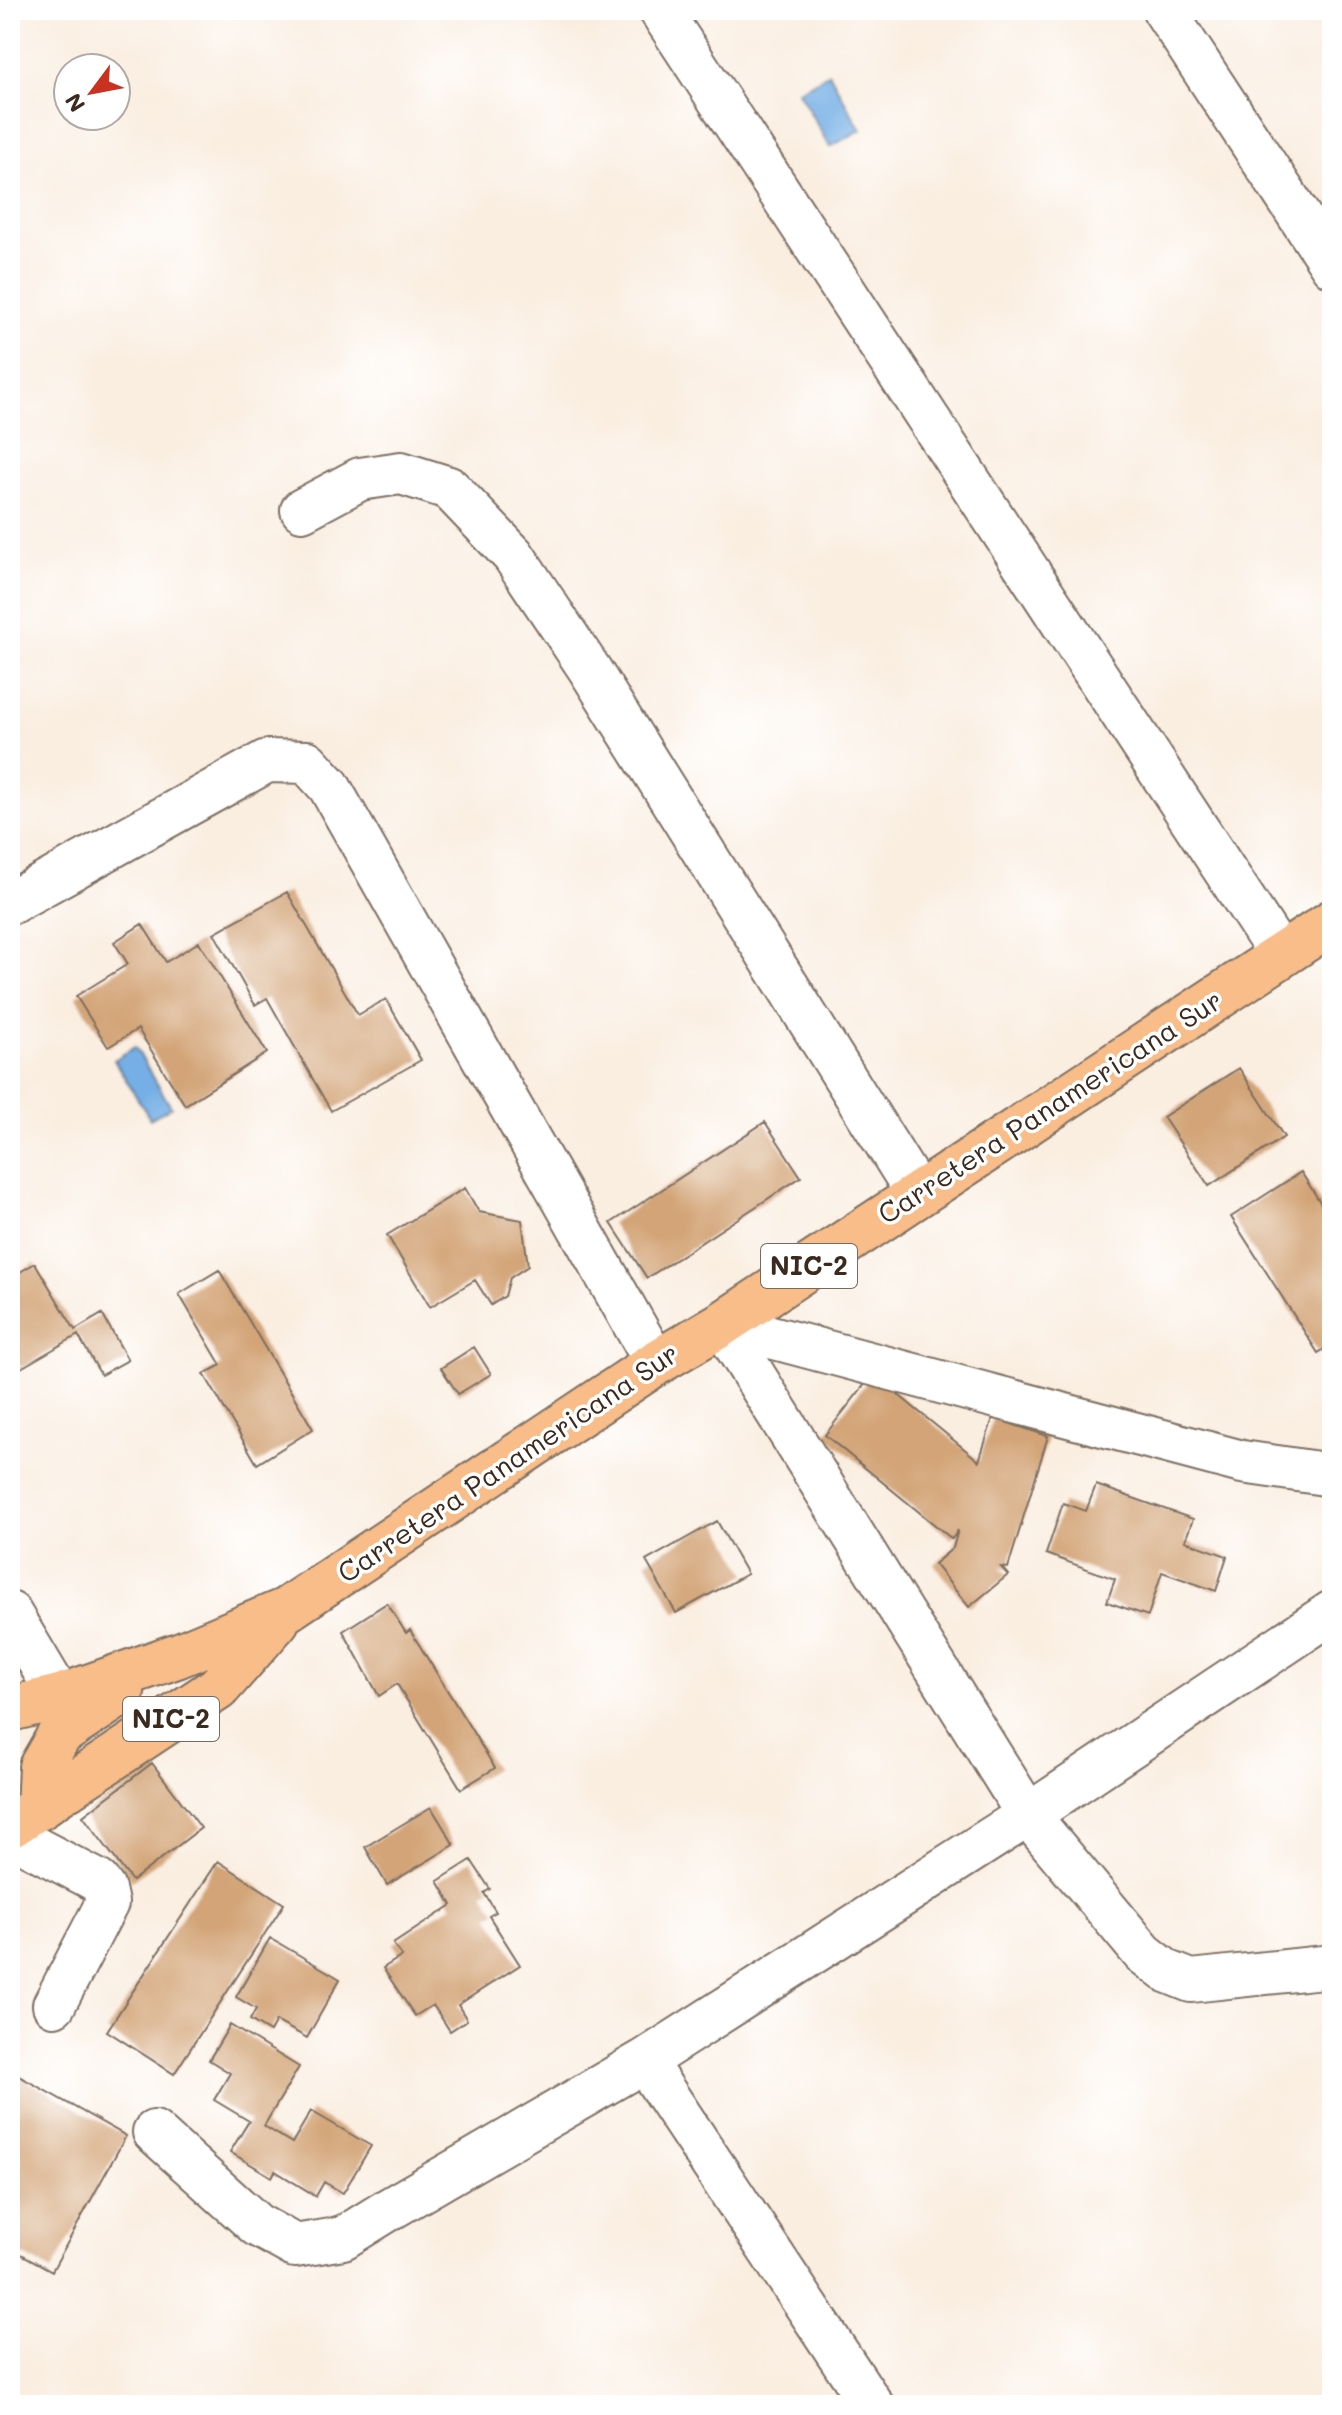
<svg xmlns="http://www.w3.org/2000/svg" width="1342" height="2415" viewBox="0 0 1342 2415" font-family="Mali,sans-serif">
	<style>
		.water { fill: #74afe5; stroke: #586c82; stroke-width: 2 }
		.building { fill: #d3a477 }
		.lines { fill: none; stroke-linecap: round; stroke-linejoin: round }
		.minor-casing { stroke: #7e6f62; stroke-width: 46 }
		.highway-casing { stroke: #7e6f62; stroke-width: 48 }
		.minor { stroke: #fff; stroke-width: 42 }
		.highway { stroke: #f8bd89; stroke-width: 44 }
		.labels { text-anchor: middle; stroke-width: 7; stroke-linejoin: round; paint-order: stroke }
		.shield { fill: #fff; stroke: #766a62; stroke-width: 2 }
		.shield-label { font-size: 26px; font-weight: bold; fill: #3b2a1e }
		.street-label { font-size: 28px; fill: #3b2a1e; stroke: #fff }
	</style>
	<rect width="100%" height="100%" fill="#fff"/>
	<filter id="ink" filterUnits="userSpaceOnUse"><feTurbulence type="fractalNoise" baseFrequency=".0125" numOctaves="2"/><feDisplacementMap in="SourceGraphic" scale="16" xChannelSelector="R" yChannelSelector="G"/><feConvolveMatrix kernelMatrix="1 2 1 2 8 2 1 2 1" color-interpolation-filters="sRGB"/></filter>
	<filter id="wash" filterUnits="userSpaceOnUse"><feTurbulence type="fractalNoise" baseFrequency=".006" numOctaves="4" result="noise"/><feDisplacementMap in="SourceGraphic" scale="32" xChannelSelector="R" yChannelSelector="G"/><feGaussianBlur stdDeviation="1.8" result="paint"/><feColorMatrix in="noise" values="0 0 0 0 0 0 0 0 0 0 0 0 0 0 0 0 0 1.4 0 .05"/><feComposite in="paint" operator="in"/></filter>
	<g filter="url(#wash)">
		<rect width="100%" height="100%" fill="#faeee1"/>
		<path class="water" d="M829 73 861 130 830 147 798 91Z
			M135 1047 171 1107 150 1119 114 1060Z"/>
		<g id="blocks">
			<path class="building" d="M287 892 358 1015 386 999 421 1060 331 1111 267 998 255 1005 214 933Z
				M142 924 166 962 199 942 267 1053 185 1105 138 1029 108 1047 76 996 128 964 114 942Z
				M1239 1068 1284 1137 1209 1186 1163 1117Z
				M765 1122 801 1177 647 1278 611 1223Z
				M1301 1172 1332 1221V1344L1318 1353 1231 1217Z
				M465 1188 479 1212 522 1220 528 1266 510 1278 505 1296 491 1305 475 1280 430 1307 387 1235Z
				M35 1263 75 1330 102 1314 128 1360 101 1375 78 1335 21 1368 10 1349V1278Z
				M219 1270 313 1429 257 1464 204 1374 221 1365 179 1294Z
				M474 1347 491 1374 458 1394 441 1368Z
				M873 1374 979 1461 993 1418 1048 1436 1008 1568 1001 1567 1008 1575 969 1607 934 1564 953 1548 958 1530 952 1539 825 1435Z
				M1096 1485 1193 1519 1185 1541 1227 1556 1216 1591 1162 1572 1148 1616 1107 1602 1115 1579 1046 1554 1063 1503 1086 1511Z
				M717 1521 747 1574 676 1613 646 1561Z
				M387 1603 406 1633 410 1630 495 1768 461 1789 397 1684 379 1696 343 1631Z
				M152 1763 201 1828 132 1881 83 1816Z
				M431 1807 454 1845 387 1885 365 1847Z
				M471 1860 490 1889 484 1893 496 1912 489 1916 520 1965 458 2005 467 2020 450 2031 433 2005 415 2016 383 1968 402 1956 393 1944 452 1905 438 1881Z
				M218 1861 284 1904 174 2074 107 2031Z
				M270 1938 340 1979 307 2038 276 2021 270 2032 250 2020 256 2009 236 1997Z
				M230 2025 299 2067 264 2126 292 2143 311 2111 371 2146 343 2193 324 2182 316 2196 275 2171 272 2177 230 2152 249 2121 214 2100 230 2073 209 2060Z
				M10 2071 126 2136 52 2271 10 2248Z"/>
		</g>
	</g>
	<g filter="url(#ink)">
		<use href="#blocks" fill-opacity="0" stroke="#7e6f62" stroke-width="2"/>
		<g class="lines">
			<defs>
				<path id="minor" d="M660 10 1281 956
					M1164 10 1332 266
					M302 510 360 479 401 473 449 488 513 555 590 670 917 1193
					M10 903 267 761 307 762 329 786 656 1363
					M722 1324 1028 1815 1143 1953 1166 1971 1191 1981 1332 1966
					M722 1324 1242 1462 1332 1475
					M10 1613 60 1697
					M18 1839 98 1881 104 1889 107 1903 54 2005
					M644 2061 872 2405
					M154 2132 257 2225 295 2246 343 2238 388 2210 644 2061 1028 1815 1332 1612"/>
				<path id="highway" d="M10 1709 60 1697 179 1655 286 1610 656 1363 722 1324 1332 922
					M39 1808 41 1767 60 1734 122 1693
					M10 1826 218 1688 277 1621"/>
			</defs>
			<use href="#minor" class="minor-casing"/>
			<use href="#highway" class="highway-casing"/>
			<use href="#minor" class="minor"/>
			<use href="#highway" class="highway"/>
		</g>
	</g>
	<g class="labels">
		<g class="shield">
			<rect x="761" y="1244" width="96" height="44" rx="6"/>
			<rect x="123" y="1697" width="96" height="44" rx="6"/>
		</g>
		<g class="shield-label">
			<text x="809" y="1275">NIC-2</text>
			<text x="171" y="1728">NIC-2</text>
		</g>
		<g class="street-label">
			<text transform="translate(1050 1107) rotate(-33)" y="10">Carretera Panamericana Sur</text>
			<text transform="translate(508 1463) rotate(-34)" y="10">Carretera Panamericana Sur</text>
		</g>
	</g>
	<rect width="1342" height="2415" fill="none" stroke="#fff" stroke-width="40"/>
	<g transform="translate(92 92) rotate(238)"><circle r="38" fill="#ffffff" stroke="#b1aaa5" stroke-width="2"/>
	<path d="M0-6L14 30L0 20L-14 30Z" fill="#c8321e"/>
	<text y="-12" font-size="22" font-weight="bold" text-anchor="middle" fill="#3b2a1e">N</text>
	</g>
</svg>
